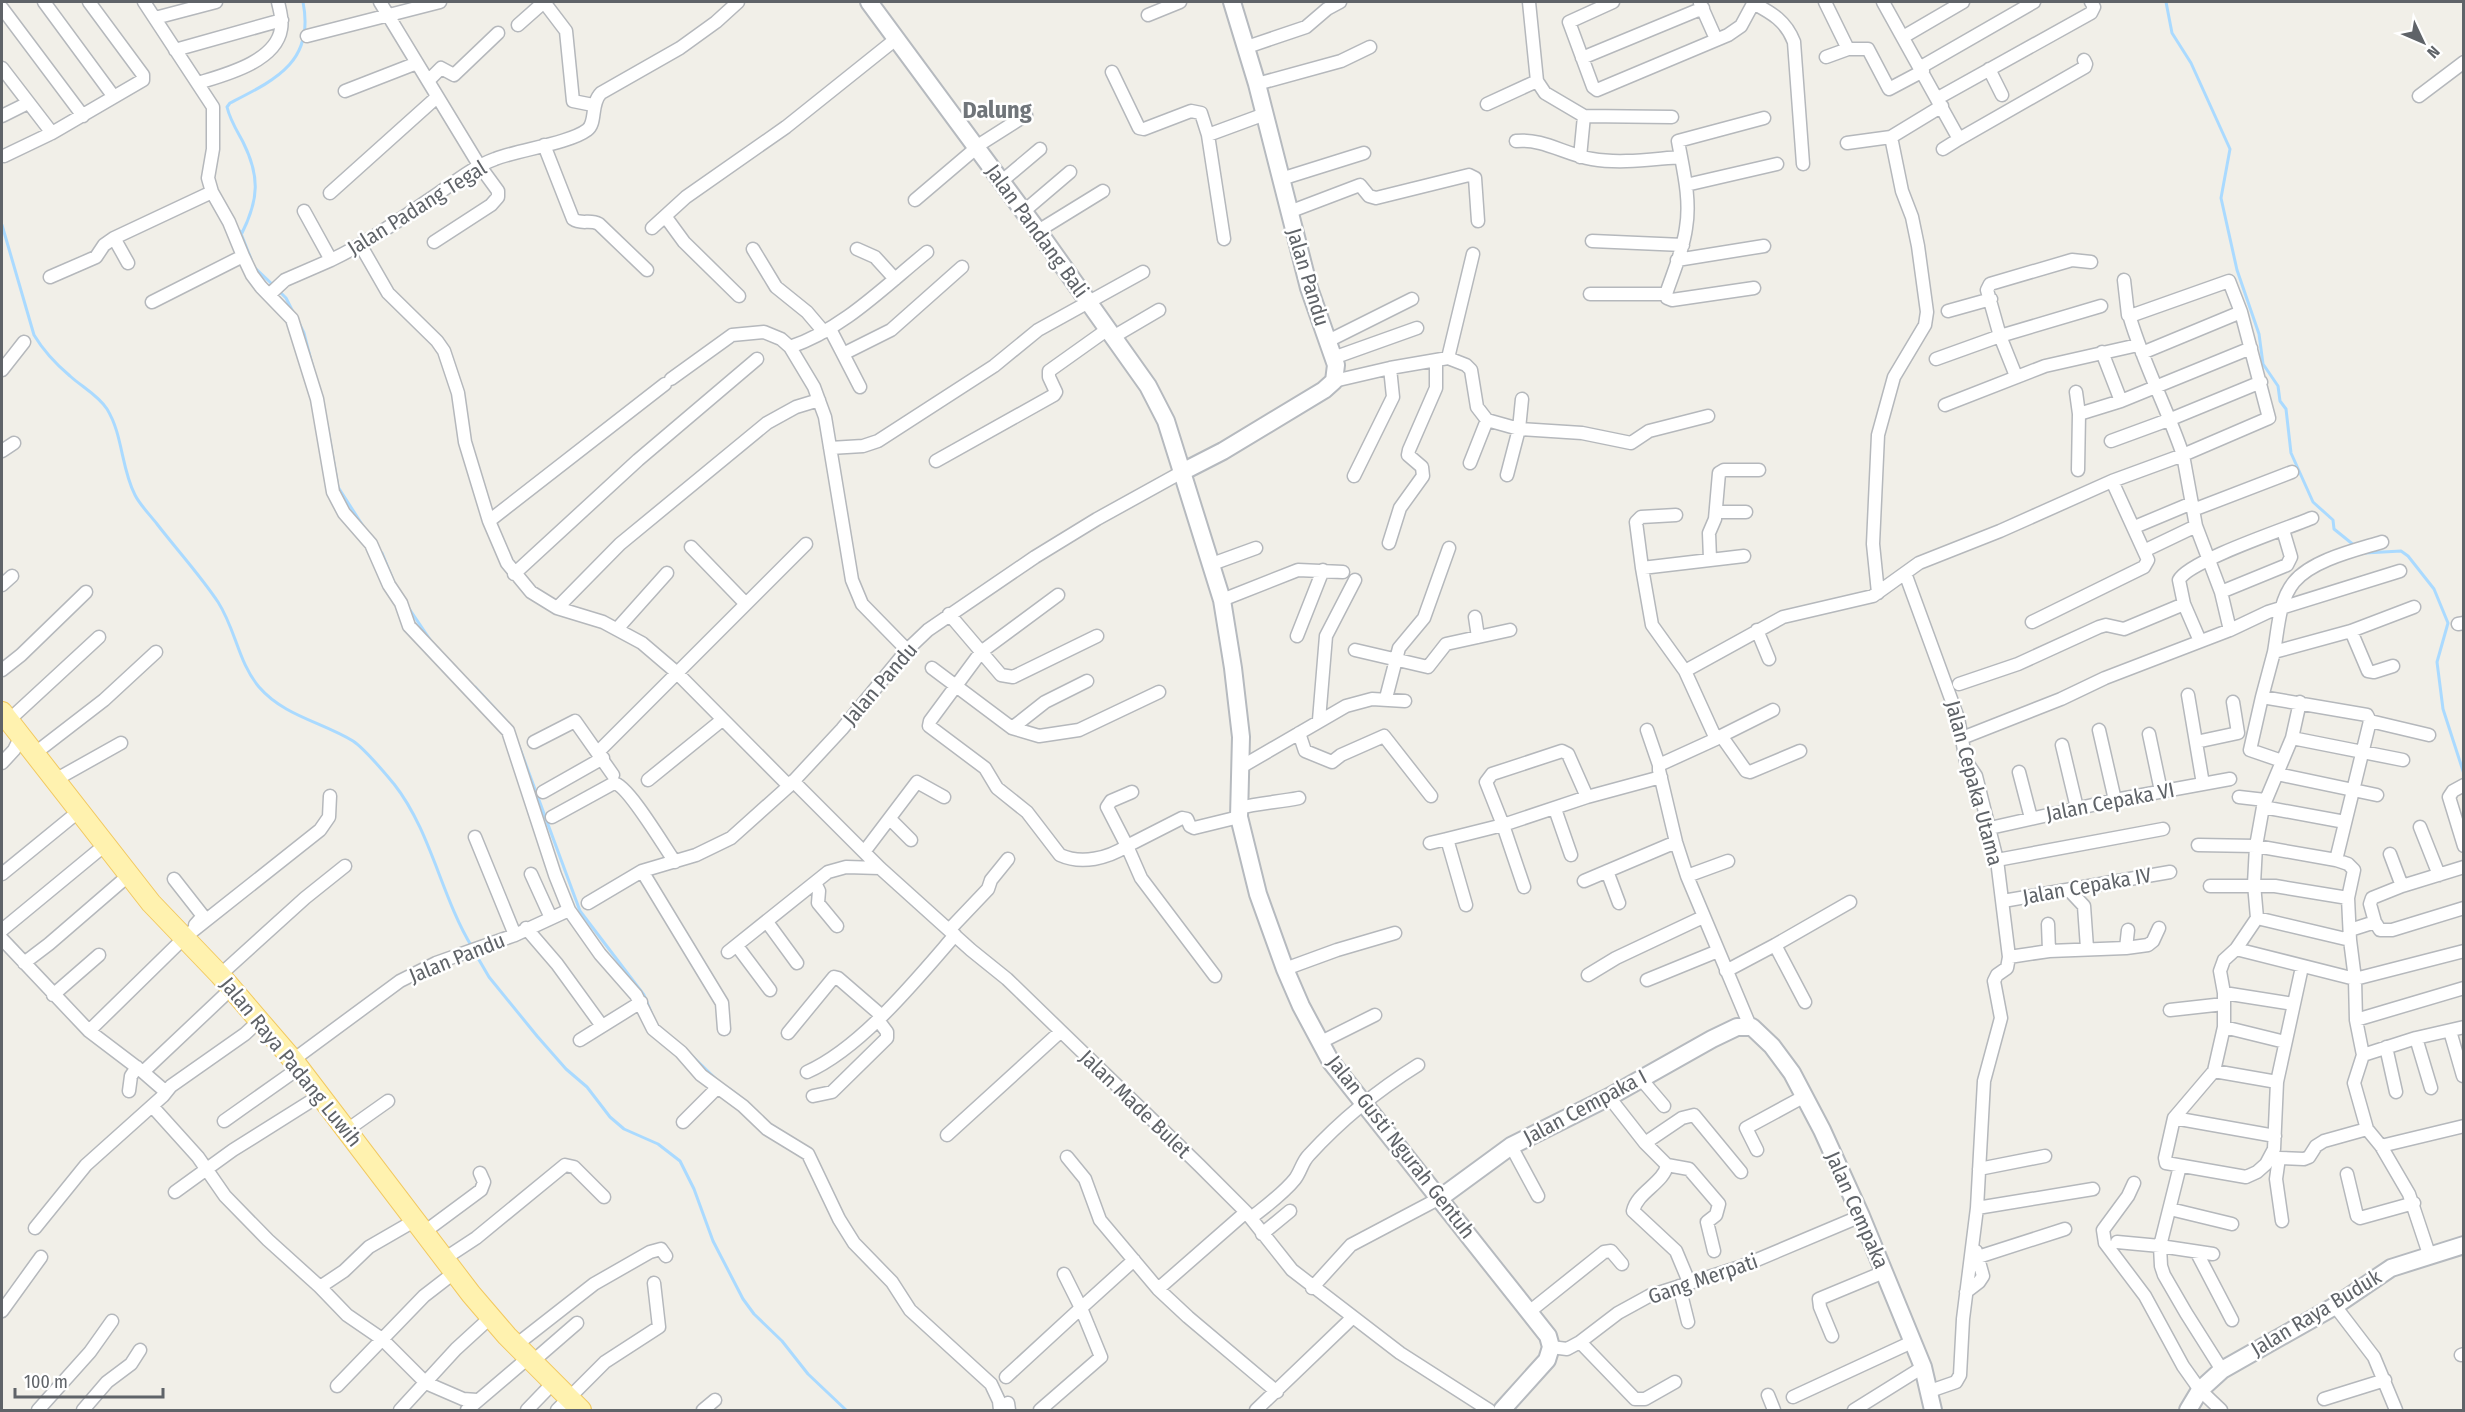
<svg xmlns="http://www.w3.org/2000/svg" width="2465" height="1412" viewBox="0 0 2465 1412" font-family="'Fira Sans Condensed',sans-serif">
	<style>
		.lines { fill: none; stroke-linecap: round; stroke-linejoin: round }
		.stream { stroke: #aadaff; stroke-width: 3 }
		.street-casing { stroke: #b5b8bc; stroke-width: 15 }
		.secondary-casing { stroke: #b6babf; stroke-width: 20 }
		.primary-casing { stroke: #f2c960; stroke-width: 22 }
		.street { stroke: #fff; stroke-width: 12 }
		.secondary { stroke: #fff; stroke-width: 16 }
		.primary { stroke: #fff2af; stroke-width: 20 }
		.labels { text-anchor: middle; stroke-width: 5; stroke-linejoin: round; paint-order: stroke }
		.street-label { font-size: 21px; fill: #5f6368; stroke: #fff }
		.quarter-label { font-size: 24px; font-weight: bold; fill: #70757a; stroke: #fff }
	</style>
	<rect width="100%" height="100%" fill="#f1efe8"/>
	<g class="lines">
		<path class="stream" d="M2166 2 2172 33 2191 63 2230 149 2221 198 2237 270 2259 334 2263 364 2278 386 2280 401 2286 409 2291 453 2313 502 2333 520 2334 529 2355 546
			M2 225 34 335C43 350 57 365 70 376 82 387 98 395 107 409 123 435 121 468 135 495 140 505 150 515 157 524 177 550 200 575 218 602 236 630 238 662 259 687 284 716 322 722 353 741 365 749 384 772 394 784 431 831 441 896 472 947
			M240 231 251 259
			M242 233C259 199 260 176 243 142 237 131 230 120 227 107L230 103C275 80 315 62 303 2
			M254 267 273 285
			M278 290 286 298 294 314
			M299 323 304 333 313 368
			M327 424 338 487 363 526
			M382 553 393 580
			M2365 553 2401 551 2408 556 2434 589 2448 623 2437 662 2443 709 2464 774
			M408 607 433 644
			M475 687 509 724
			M519 746 580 911 644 995 651 1012
			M475 953 489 977 537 1036 566 1069 587 1087 610 1117 624 1129 658 1144 680 1161 694 1189 713 1241 743 1299 754 1314 782 1341 808 1374 846 1410
			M690 1054 717 1080
			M728 1088 739 1096"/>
		<defs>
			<path id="street" d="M44 2 114 97
				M144 2 213 107V149L208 178 212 192 229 222 243 256 152 302
				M380 2 479 165 498 191V197L491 205 434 242
				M544 2 566 31 573 101 593 105
				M1529 2 1537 81 1545 93 1584 116
				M1613 2 1569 22 1593 87 1597 90 1728 35 1741 26 1754 2
				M1825 2 1848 49
				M1883 2 1959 139 1943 149
				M1700 3 1716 39
				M1753 3C1772 13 1786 21 1794 42L1803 164
				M2 8 83 116
				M1148 15 1180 2
				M155 18 216 2
				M518 25 544 2
				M307 36 440 2
				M1903 37 1963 2
				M1247 47 1306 27 1327 9 1340 2
				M175 50 282 20
				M1826 57 1848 49H1868L1889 89 1923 71
				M1582 58 1703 8
				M1921 67 2034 2
				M2 68 52 133
				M1989 69 2002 95
				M1112 72 1139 128 1144 129 1191 111 1201 113 1208 135 1224 239
				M428 81 441 68 454 75 498 33
				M198 83C224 75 276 62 281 29 283 20 280 11 278 2
				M1257 84 1341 61 1370 47
				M345 91 417 63
				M2419 96 2464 62
				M1938 98 2091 13 2094 7 2091 2
				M1487 104 1537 81
				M2 116 28 103
				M1584 116 1672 117
				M1208 135 1265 114
				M1959 139 2085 67 2086 64 2084 60
				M1516 141C1543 138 1566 155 1592 159 1621 164 1652 159 1681 157
				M1847 143 1891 137 1942 106
				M544 145 573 219C581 225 590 219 599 224L647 270
				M4 156 52 133 143 80V75L89 2
				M1580 157 1584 116
				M1281 179 1364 153
				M1002 181 1040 149
				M1686 185 1777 164
				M330 193 437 97
				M915 200 982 143 1026 115
				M304 211 331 260C369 242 402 218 436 195 455 182 473 167 495 159 518 150 570 143 587 130 597 123 590 104 601 93L680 48 716 22 738 2
				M1023 212 1070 172
				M1289 212 1360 185 1369 196 1376 198 1469 175 1475 178 1478 221
				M665 216 684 242 739 296
				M652 228 686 197 786 127 896 39
				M1038 231 1103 191
				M114 238 128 263
				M1592 241 1683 245
				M361 246 388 293 437 341 444 351 458 393 465 442 489 521
				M753 249 776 287 807 312 824 332
				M857 249 875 257 895 279
				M243 256 252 275 261 287 292 319 317 399 333 492 344 513 371 544 389 585 401 603 409 626 508 731 555 875 569 910 600 954 636 995 653 1029 681 1052 701 1075 743 1106 767 1129 808 1154 839 1219 854 1243 892 1282 910 1310 991 1384 999 1401 1000 1410
				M1677 260 1764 246
				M50 277 96 257 104 245 114 238 212 192
				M2124 280 2128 315 2131 316
				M2229 281 2241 312 2269 418 2183 455C2167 408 2144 365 2130 318L2133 315Z
				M1754 288 1672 300 1667 298 1666 294C1673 273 1683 251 1686 228 1691 199 1683 169 1678 141L1764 118
				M1590 294H1666
				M269 295 285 280 331 260
				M1948 311 1991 299
				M830 329 843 354 891 330 962 267
				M1113 337 1159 310
				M1328 341 1412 299
				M790 347C842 330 885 286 927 252
				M2102 352 2121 401
				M2142 353 2241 312
				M843 354 860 387
				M1333 358 1417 328
				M1448 358 1473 254
				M1936 359 2000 336 2101 306
				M2 370 24 342
				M2016 376 2000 336 1987 290 1990 284 2072 260 2091 262
				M671 379 732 335 764 332 781 339 790 347 814 387 825 417 852 580 862 604 907 650
				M1334 381 1390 368 1448 358 1466 365 1471 370 1477 407 1487 420 1519 429 1582 433 1631 443 1649 431 1708 416
				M665 384 489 521 507 563 531 592 557 608 603 622 642 643 676 672 789 786
				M2076 392 2079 414
				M1945 405 2045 366 2138 345
				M2111 441 2171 419 2261 382
				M830 448 863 446 878 441 994 366 1038 330 1143 272
				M2 451 14 443
				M936 461 1054 395 1056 392 1049 377V371L1108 329
				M1470 463 1487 420
				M2078 470 2079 414 2121 401 2251 348
				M1507 475 1519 429 1522 399
				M1354 476 1393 397 1390 368
				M2193 510 2292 472
				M1716 512H1746
				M2137 526 2192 503
				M2382 542C2356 550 2312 560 2294 582 2279 600 2278 629 2274 652L2351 631 2414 607
				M1389 543 1400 508 1423 476 1422 467 1408 455 1409 450 1436 388V360
				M691 547 745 603
				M2148 549 2196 526
				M1744 556 1642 568 1652 625 1685 671 1716 739 1659 765V770L1676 842 1687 876 1750 1026
				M1710 559 1709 533 1715 519 1719 473 1724 470H1759
				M1212 564 1256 548
				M1642 568 1636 522 1641 517 1676 515
				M1905 573 1958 718 1966 761 1976 776 1997 860 2009 957 2007 968 1997 975 1994 981 2001 1018 1984 1081 1977 1208 1963 1319 1960 1375 1956 1382 1930 1391
				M514 574 638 460 757 359
				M2 585 12 576
				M2221 592 2287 565 2291 557 2283 530
				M1878 593 1873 544 1878 435 1894 377 1925 325 1927 312 1918 246 1912 217 1902 191 1891 137
				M1058 595 981 652 930 721 929 726 985 768 997 788 1027 812 1060 855C1082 865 1108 858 1127 846L1107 807 1111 801 1132 792
				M1222 600 1298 570 1343 572
				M2184 604 2200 641
				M557 608 620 544 767 423 796 407 819 400
				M949 614 1001 675 1013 677 1097 636
				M1475 617 1478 637
				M2032 622 2144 567 2148 560 2112 481
				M2458 624 2464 623
				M617 629 667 573
				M1757 630 1769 659
				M2230 630 2268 612 2400 571
				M2351 631 2368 671 2374 672 2393 666
				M1297 636 1323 570
				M1355 650 1428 667 1446 644 1510 630
				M932 668 1012 728 1039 736 1079 730 1159 692
				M2 670 21 655 86 592
				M1685 671 1783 617 1873 596 1919 563 2000 531 2112 481 2183 455 2196 526 2221 592 2230 630 2105 678 2061 699 1962 738
				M1959 684 2018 664 2099 627 2106 625 2124 629 2184 604 2179 580C2188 561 2288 528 2312 518
				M2188 695 2203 784
				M2262 697 2274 652
				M1386 698 1399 648 1424 618 1449 548
				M2300 702 2292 738 2263 807 2256 846 2254 884 2257 918 2236 949 2224 960 2220 971 2224 993V1027L2214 1071 2174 1118 2165 1158 2166 1163 2246 1177 2257 1172 2266 1164 2274 1149 2277 1082 2302 967
				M1319 720 1326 636 1355 580
				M8 721 99 637
				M2370 721 2336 860 2348 864 2354 870 2348 898 2350 940 2355 979 2356 1020 2363 1055 2354 1083 2367 1129 2381 1146 2409 1194 2429 1254
				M1012 728 1045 702 1087 681
				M1647 730 1659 765
				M2099 730 2115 800
				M1299 733 1305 751 1332 762 1341 755 1384 736 1431 796
				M2149 734 2161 791
				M1722 737 1746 771 1750 772 1800 751
				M1717 738 1773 710
				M2292 738 2403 760
				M534 742 575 721 613 775
				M2196 742 2238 733 2233 702
				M2062 745 2077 808
				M598 752 806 544
				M34 754 104 700 156 652
				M2282 761 2250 750 2262 697 2367 715 2370 721 2429 735
				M2 763 14 750 20 738
				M1241 767 1346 706 1372 699 1405 701
				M2019 772 2031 818
				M2277 774 2377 795
				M55 780 121 743
				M648 780 722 720
				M793 781 880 868 971 950 1007 979 1199 1165 1246 1212 1292 1270 1400 1353 1489 1410
				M2464 785 2453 791 2449 797 2464 846
				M543 792 603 758
				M1587 797 1568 754 1562 751 1492 774 1486 782 1503 825 1587 797 1661 777
				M2239 797 2265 800
				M2263 807 2345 822
				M1239 808C1259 803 1279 802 1299 798
				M1555 809 1571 855
				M552 817 614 783C628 785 665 848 675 862
				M890 819 911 840
				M2420 827 2439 875
				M1990 828 2115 800 2230 779
				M475 837 515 935
				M1430 843 1447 839
				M2198 845 2256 846 2336 860
				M864 852 917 782 944 797
				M2390 854 2402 886
				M1997 860 2163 829
				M642 871 722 1003 724 1029
				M1607 871 1619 903
				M2 874 78 812
				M531 874 551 918
				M1687 876 1728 861
				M174 879 203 916 195 925
				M1584 881 1676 842
				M815 883 819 891 818 903 837 926
				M2210 886H2275L2348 898
				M2069 890 2084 906 2087 948
				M2003 901 2170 872
				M588 903 642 871 696 855 731 838 789 786 842 729 907 650 928 630 1035 557 1097 519 1182 472
				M1466 905 1447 839 1503 825 1524 887
				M2257 918 2350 940
				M767 922 797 963
				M2375 922 2370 904 2372 898 2402 886 2464 867
				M2048 924 2049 951
				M526 928 557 964 602 1026
				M2 930 105 845
				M949 930 988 889 991 880 1008 859
				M2350 930 2375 922 2380 930H2392L2464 908
				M2 939 89 1031 143 1072
				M1775 945 1805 1002
				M737 946 770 990
				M2126 948 2128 930
				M2236 949 2355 979 2464 951
				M728 952 828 872 846 867 880 868
				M2009 957 2049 951 2126 948 2148 945 2153 941 2159 928
				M24 963 49 944 129 875
				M1285 969 1337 950 1395 933
				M1726 971 1775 945 1850 902
				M220 975 305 898 345 866
				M1588 975 1616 958 1703 917
				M1215 976 1141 878 1127 846 1182 818 1187 819 1190 826 1194 828 1239 817
				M1647 980 1718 951
				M2224 993 2294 1004
				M53 995 99 955
				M2170 1010 2224 1004
				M2356 1020 2464 988
				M2224 1027 2285 1042
				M89 1031 185 937 320 830 329 817 330 796
				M2450 1031 2463 1076
				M788 1033 834 977 838 978 882 1016
				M2416 1038 2431 1088
				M580 1040 641 1002
				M1321 1042 1375 1015
				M2386 1047 2396 1092
				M2363 1055 2416 1038 2464 1027
				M293 1060 400 981 436 963 515 935 569 910
				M2214 1071 2277 1082
				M807 1072C861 1048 916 980 955 935
				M1641 1079 1664 1106
				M129 1091 131 1076 137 1067
				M166 1092 143 1072 232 988
				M813 1096 832 1092 887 1038V1032L878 1020
				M1609 1097 1645 1143 1667 1165C1664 1183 1637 1192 1633 1211L1676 1251 1689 1282
				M152 1106 198 1157 225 1196 268 1240 320 1287
				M2174 1118 2275 1136
				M224 1121 299 1068
				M683 1122 717 1088
				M347 1130 388 1101
				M947 1135 1060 1032
				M1645 1143 1682 1118 1694 1115 1741 1172
				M1511 1146 1538 1196
				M2381 1146 2464 1126
				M1757 1150 1746 1128 1805 1096
				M1067 1157 1085 1179 1100 1220 1158 1289 1188 1317 1277 1392
				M1667 1165 1689 1169 1719 1204 1716 1215 1707 1222 1714 1251
				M2180 1166 2160 1246 2161 1266 2164 1275 2186 1313 2222 1370
				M1979 1169 2045 1156
				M2347 1174 2357 1216 2360 1218 2414 1203
				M2134 1183 2128 1196 2103 1230 2105 1243 2145 1296 2183 1366 2200 1390 2221 1410
				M175 1192 233 1150 319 1096
				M1977 1208 2093 1189
				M2170 1209 2232 1224
				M1251 1218C1266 1206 1283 1194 1295 1179 1301 1171 1302 1162 1309 1155 1341 1120 1378 1090 1418 1065
				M414 1221 369 1247 344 1271 320 1287 347 1315 382 1339 426 1383 463 1399 477 1400
				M2282 1221 2276 1179 2279 1158 2304 1159 2309 1157 2316 1146 2324 1141 2367 1129
				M35 1228 86 1165 163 1096 171 1086 245 1034 260 1020
				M423 1233 481 1190 484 1182 480 1173
				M1262 1234 1290 1211
				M2117 1242 2160 1246 2213 1254
				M2197 1253 2232 1320
				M1978 1257 2065 1229
				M444 1259 476 1238 565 1165 574 1167 604 1197
				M1679 1286 1688 1322
				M1312 1288 1351 1245 1440 1198
				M1158 1289 1246 1212
				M1966 1292 1979 1282 1983 1276 1976 1251
				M2335 1306 2374 1357 2396 1410
				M2 1311 41 1257
				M1529 1312 1604 1252 1611 1251 1622 1264
				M1832 1336 1820 1307 1819 1299 1884 1272
				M1580 1342 1635 1399H1645L1675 1382
				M516 1345 594 1284 650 1252 661 1249 666 1256
				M1551 1347 1567 1349 1580 1342 1618 1313 1649 1296 1740 1267 1861 1216
				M2461 1355 2464 1354
				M532 1362 577 1323
				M1006 1377 1081 1308 1064 1274
				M337 1386 424 1296 455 1272
				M1768 1395 1774 1410
				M1793 1397 1912 1342
				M2324 1399 2385 1380
				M1008 1403 1009 1410
				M38 1410 90 1352 112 1321
				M83 1410 107 1382 131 1364 140 1350
				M400 1410 456 1349 491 1317
				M467 1410 528 1358
				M527 1410 553 1383
				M557 1410 605 1362 659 1327 654 1283
				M703 1410 715 1400
				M1040 1410 1101 1357 1081 1308 1134 1260
				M1256 1410 1352 1318
				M1854 1410 1923 1367"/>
			<path id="secondary" d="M869 2 1038 231 1148 386 1166 421 1182 472
				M1232 2 1257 84 1309 288 1336 365 1334 381 1324 390 1223 451 1182 472 1222 600 1233 668 1241 737 1239 817 1258 894 1285 969 1301 1006 1331 1062 1548 1336 1551 1347 1547 1360 1502 1410
				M1440 1198 1511 1146 1609 1097 1712 1039 1737 1027H1752L1772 1046 1792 1073 1822 1130 1861 1216 1923 1367 1933 1410
				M2188 1410 2200 1390 2222 1370 2335 1306 2391 1268 2464 1245"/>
			<path id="primary" d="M2 712 151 903 220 975 293 1060 471 1294 507 1336 581 1410"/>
		</defs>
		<use href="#street" class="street-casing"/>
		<use href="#secondary" class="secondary-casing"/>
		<use href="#primary" class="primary-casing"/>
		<use href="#street" class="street"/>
		<use href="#secondary" class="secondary"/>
		<use href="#primary" class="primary"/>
	</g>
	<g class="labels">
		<g class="street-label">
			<text transform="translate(417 208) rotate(-32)" y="7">Jalan Padang Tegal</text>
			<text transform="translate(1037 231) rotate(54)" y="7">Jalan Pandang Bali</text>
			<text transform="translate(1308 277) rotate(73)" y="7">Jalan Pandu</text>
			<text transform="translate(880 684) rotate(-49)" y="7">Jalan Pandu</text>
			<text transform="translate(1974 783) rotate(75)" y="7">Jalan Cepaka Utama</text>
			<text transform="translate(2110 802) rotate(-11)" y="7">Jalan Cepaka VI</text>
			<text transform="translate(2087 886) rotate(-10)" y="7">Jalan Cepaka IV</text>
			<text transform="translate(457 958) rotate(-22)" y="7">Jalan Pandu</text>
			<text transform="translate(291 1062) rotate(51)" y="7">Jalan Raya Padang Luwih</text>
			<text transform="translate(1135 1104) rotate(44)" y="7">Jalan Made Bulet</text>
			<text transform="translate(1585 1107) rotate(-28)" y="7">Jalan Cempaka I</text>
			<text transform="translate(1401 1147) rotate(52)" y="7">Jalan Gusti Ngurah Gentuh</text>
			<text transform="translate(1857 1210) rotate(66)" y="7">Jalan Cempaka</text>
			<text transform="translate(1703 1279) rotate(-19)" y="7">Gang Merpati</text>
			<text transform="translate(2316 1313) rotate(-31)" y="7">Jalan Raya Buduk</text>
		</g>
		<g class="quarter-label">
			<text x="997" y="118">Dalung</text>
		</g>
	</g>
	<rect width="2465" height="1412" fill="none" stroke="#5f6368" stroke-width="6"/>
	<g transform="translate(2423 42) rotate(134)" stroke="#ffffff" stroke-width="4.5" paint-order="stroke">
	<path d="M0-4.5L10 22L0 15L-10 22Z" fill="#5f6368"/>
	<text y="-9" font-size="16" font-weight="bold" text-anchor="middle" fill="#5f6368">N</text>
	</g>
	<path d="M15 1388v9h148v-9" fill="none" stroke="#5f6368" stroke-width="3"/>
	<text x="24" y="1388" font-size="18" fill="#5f6368" stroke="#ffffff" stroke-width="4.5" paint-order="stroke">100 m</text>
</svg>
